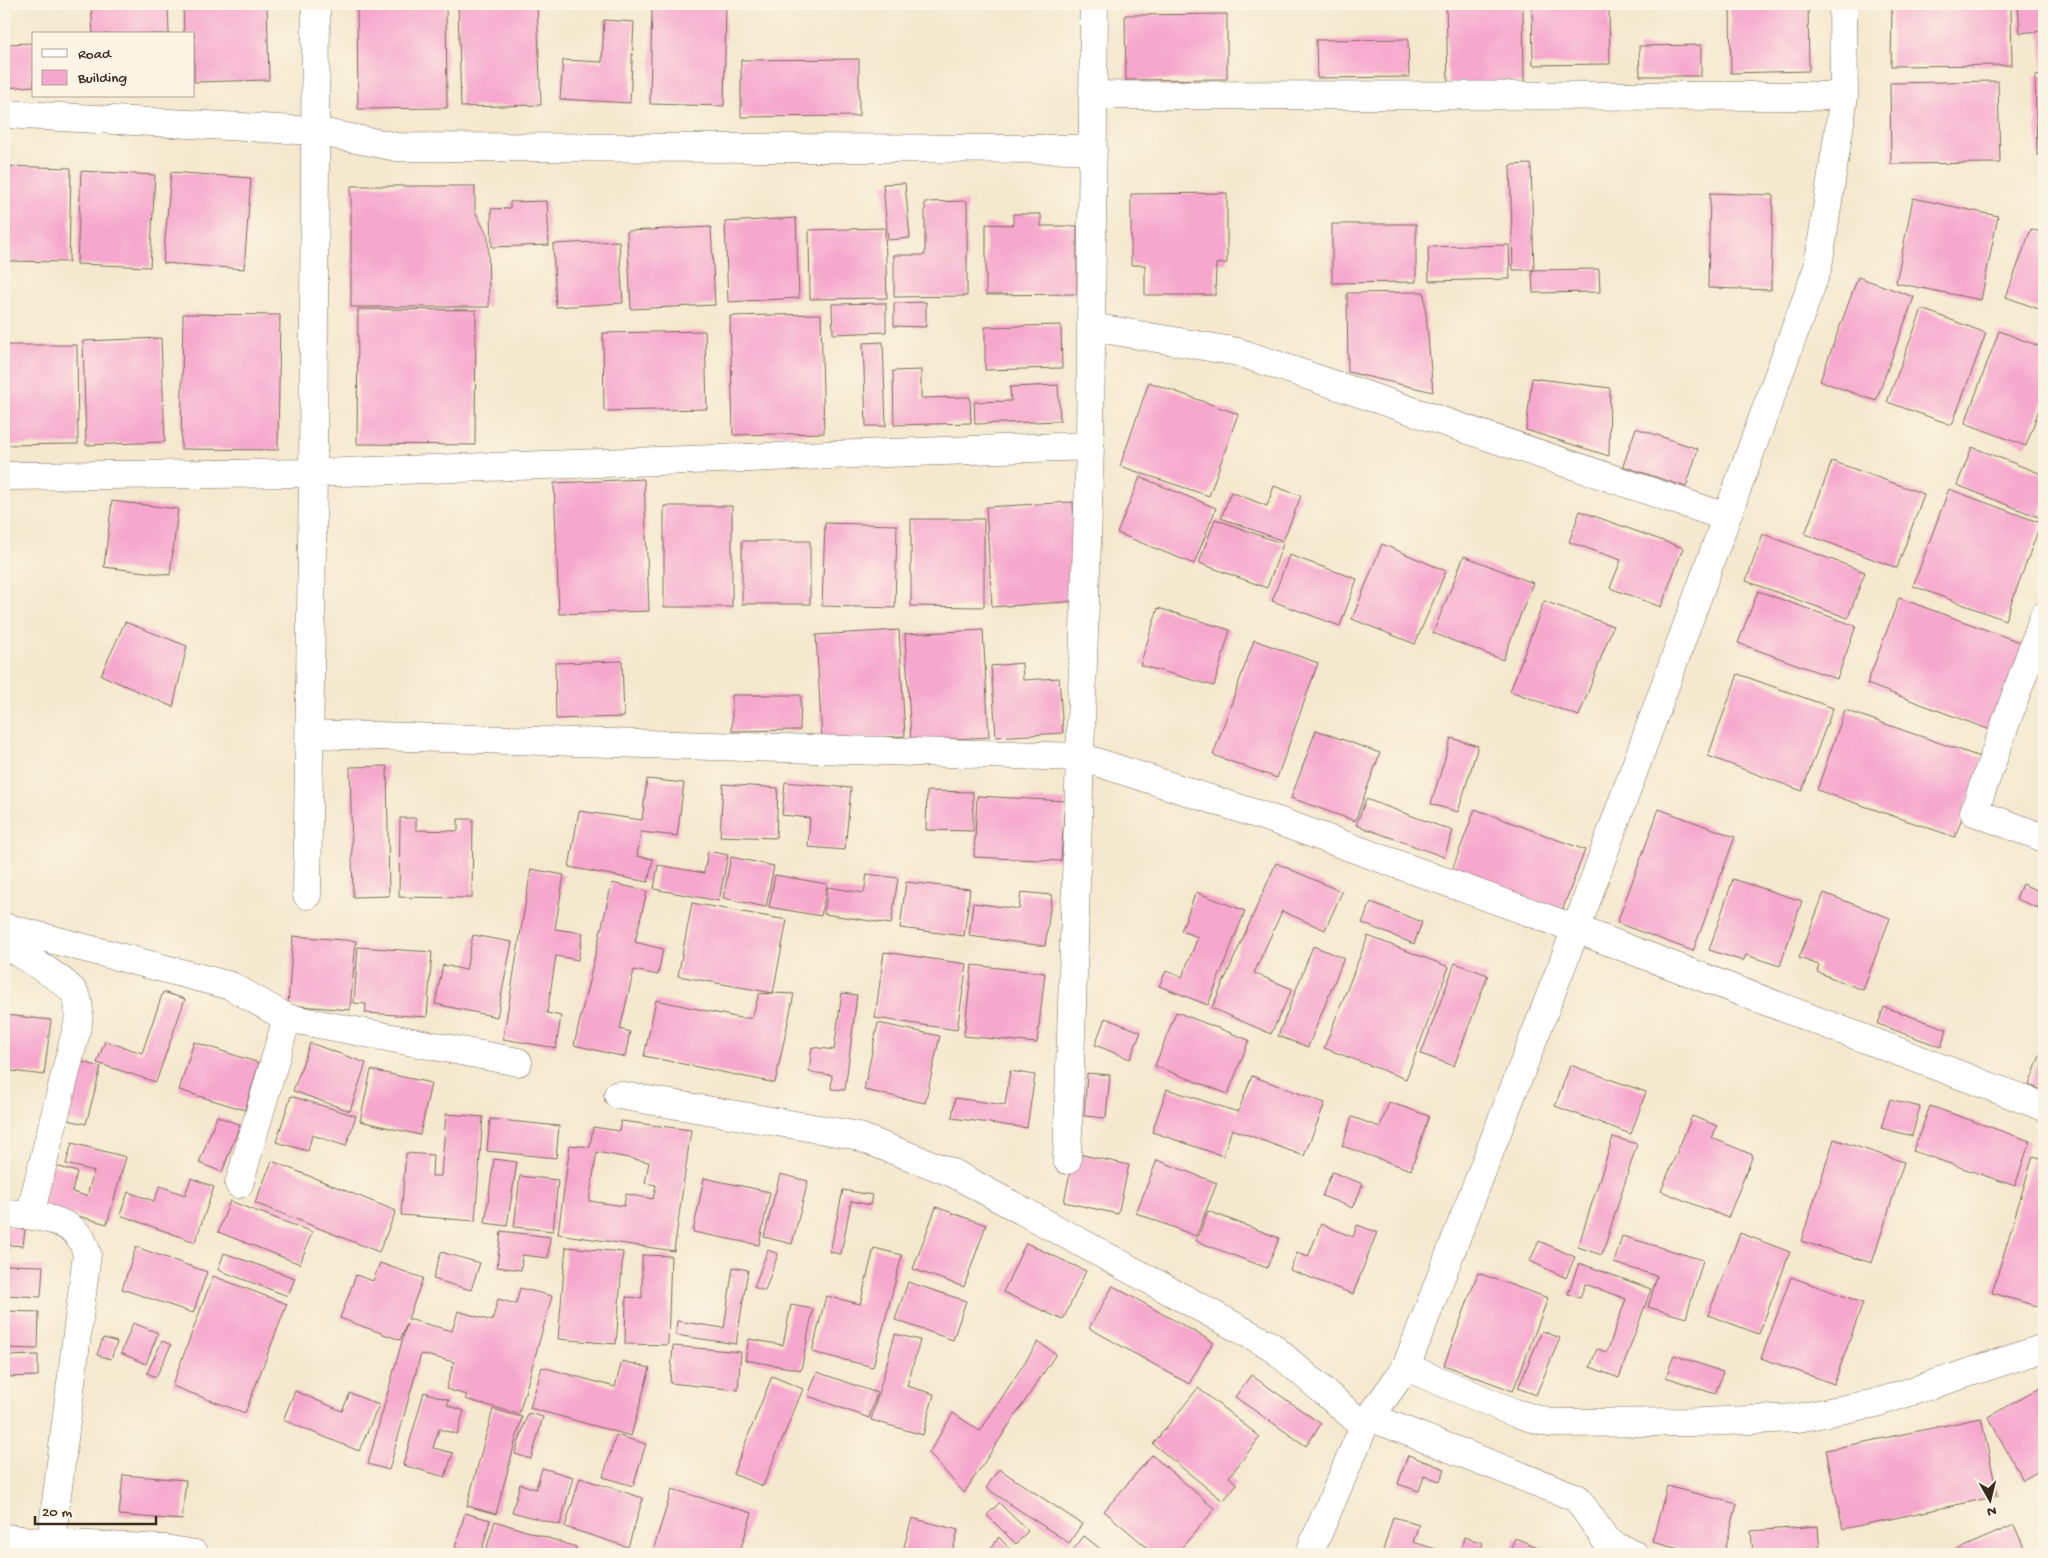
<svg xmlns="http://www.w3.org/2000/svg" width="2048" height="1558" viewBox="0 0 2048 1558" font-family="'Gochi Hand',sans-serif">
	<style>
		.building { fill: #f6a7cd; fill-rule: evenodd }
		.lines { fill: none; stroke-linecap: round; stroke-linejoin: round }
		.minor-casing { stroke: #7c6c5c; stroke-width: 29 }
		.minor { stroke: #fff; stroke-width: 28 }
	</style>
	<rect width="100%" height="100%" fill="#fcf5e5"/>
	<filter id="ink" filterUnits="userSpaceOnUse"><feTurbulence type="fractalNoise" baseFrequency=".02" numOctaves="2"/><feDisplacementMap in="SourceGraphic" scale="10" xChannelSelector="R" yChannelSelector="G"/><feConvolveMatrix kernelMatrix="1 2 1 2 8 2 1 2 1" color-interpolation-filters="sRGB"/></filter>
	<filter id="wash" filterUnits="userSpaceOnUse"><feTurbulence type="fractalNoise" baseFrequency=".0096" numOctaves="4" result="noise"/><feDisplacementMap in="SourceGraphic" scale="20" xChannelSelector="R" yChannelSelector="G"/><feGaussianBlur stdDeviation="1.12" result="paint"/><feColorMatrix in="noise" values="0 0 0 0 0 0 0 0 0 0 0 0 0 0 0 0 0 1.4 0 .05"/><feComposite in="paint" operator="in"/></filter>
	<g filter="url(#wash)">
		<rect width="100%" height="100%" fill="#f4e8ce"/>
		<g id="blocks">
			<path class="building" d="M91 4H168L169 34H93Z
				M183 4H267L269 80 194 82V34H184Z
				M357 4H446L447 108 358 109Z
				M458 4H537L541 105 461 107Z
				M652 4H726L724 106 650 104Z
				M1446 4H1523L1524 82 1448 83Z
				M1532 4H1609L1610 64 1533 65Z
				M1808 4 1809 71 1731 73 1730 5Z
				M1892 4H2011L2012 65 1891 66Z
				M2018 4H2044V67H2043L2040 31 2020 33Z
				M1227 14V79L1126 80 1125 15Z
				M604 20 634 22 630 103 560 99 563 60 602 62Z
				M1408 39 1409 77 1317 78 1316 40Z
				M34 43V86L4 88V44Z
				M1701 45V76H1640L1639 46Z
				M859 59V116L741 117V60Z
				M2044 75V155H2037L2035 76Z
				M1998 81 2000 163 1891 164 1890 83Z
				M1531 164 1534 270H1513L1510 165Z
				M4 166 71 168 69 262 4 261Z
				M81 171 155 175 150 267 77 264Z
				M171 172 251 178 244 269 163 263Z
				M905 183 910 238 888 240 883 184Z
				M351 186H475V211L488 237 489 307H351Z
				M1227 193V263L1216 264 1215 295H1145V265H1131V194Z
				M1710 193 1773 195 1771 290 1708 288Z
				M1913 198 1998 216 1981 300 1896 283Z
				M547 201 549 245 492 247 491 209 510 208V202Z
				M967 201V296L894 297V255H925V202Z
				M1013 214H1041V226H1077V294L986 295V224L1013 225Z
				M796 218 799 298 728 302 725 222Z
				M1332 224H1416V282L1332 283Z
				M711 227 715 305 631 309 627 231Z
				M885 228 887 298 810 299 809 230Z
				M2031 229 2044 233V311L2006 297Z
				M619 241 623 303 556 307 553 244Z
				M1509 245 1510 279 1429 281 1428 247Z
				M1599 269 1600 292 1533 293 1532 270Z
				M1858 277 1914 297 1876 401 1820 381Z
				M1424 292 1433 392 1348 372 1347 293Z
				M926 302V327L894 326V303Z
				M886 303V332L833 334 832 304Z
				M358 309 476 310 475 445 357 444Z
				M1922 309 1986 333 1952 425 1887 402Z
				M183 314 280 315 278 450 181 449Z
				M821 314 824 433 733 435 730 316Z
				M1061 325 1062 368 985 370V327Z
				M705 331 707 409 604 411 603 333Z
				M1999 331 2044 348V396L2026 446 1965 423Z
				M161 338 165 442 86 445 83 341Z
				M883 342 886 426H866L863 343Z
				M4 345H77L78 444 4 445Z
				M921 370V398L970 397 971 423 894 425 893 371Z
				M1532 378 1610 388 1609 456 1526 430Z
				M1149 382 1238 414 1209 496 1120 466Z
				M1058 385 1060 421 975 424 974 402 1011 401 1010 387Z
				M1636 428 1698 449 1686 487 1623 466Z
				M1972 447 2044 475V501L2038 517 1957 485Z
				M1832 461 1924 494 1897 568 1805 534Z
				M1140 477 1216 508 1194 564 1117 533Z
				M644 479 649 611 559 614 554 483Z
				M1274 486 1301 496 1283 541 1221 518 1231 492 1267 506Z
				M1949 489 2041 523 2005 620 1913 586Z
				M112 501 178 509 170 575 104 567Z
				M1073 502 1079 601 992 607 986 507Z
				M664 506H732V607H664Z
				M1580 511 1683 548 1661 607 1610 588 1621 560 1569 542Z
				M911 519H984V607L911 606Z
				M1215 519 1283 544 1267 588 1199 563Z
				M825 523 897 525 895 608 822 606Z
				M1763 534 1865 572 1848 618 1746 581Z
				M742 541H810V604H742Z
				M1382 544 1446 571 1415 644 1352 619Z
				M1289 555 1357 579 1340 626 1272 601Z
				M1464 556 1533 583 1503 660 1433 633Z
				M1758 591 1856 626 1837 679 1738 643Z
				M1899 598 2025 644 1993 731 1867 684Z
				M1544 601 1613 626 1579 716 1510 691Z
				M1158 608 1230 630 1214 686 1140 665Z
				M125 622 187 646 173 707 101 675Z
				M899 630 905 736 822 741 816 635Z
				M983 630 989 737 911 741 905 634Z
				M1254 640 1318 663 1277 778 1213 755Z
				M622 661 624 717 556 719 555 663Z
				M1022 663 1023 680 1059 678 1063 733 996 737 991 666Z
				M1738 674 1833 708 1802 791 1708 756Z
				M732 695H801L800 730 732 731Z
				M1845 710 1983 758 1955 837 1817 790Z
				M1316 730 1380 753 1355 821 1291 798Z
				M1451 738 1478 746 1458 812 1431 804Z
				M387 766 389 896 353 897 350 767Z
				M647 779 684 783 677 836 641 832 637 856 653 859 648 882 569 867 579 811 642 820Z
				M785 782 851 788 845 850 808 847 810 818 782 815Z
				M723 784 778 788 776 838 720 836Z
				M927 791 973 792V831L926 830Z
				M977 796 1065 801 1061 861 974 857Z
				M1366 799 1453 831 1444 857 1356 825Z
				M1475 809 1585 850 1562 911 1452 870Z
				M1659 809 1735 837 1693 951 1617 923Z
				M400 818H416V830L458 831V819H473L472 898 399 897Z
				M708 851 728 855 719 901 654 889 658 865 704 873Z
				M731 857 774 866 766 907 723 898Z
				M1276 863 1342 892 1325 930 1282 911 1254 973 1292 989 1271 1034 1212 1008Z
				M531 869 564 875 555 929 583 933 578 960 556 956 547 1013 561 1016 556 1048 503 1039Z
				M867 874 898 878 891 924 824 914 828 887 864 893Z
				M775 875 827 884 821 916 769 907Z
				M1733 879 1802 901 1780 966 1746 955 1743 961 1709 950Z
				M906 882 970 889 964 936 900 928Z
				M612 883 647 891 635 942 663 949 658 975 634 970 620 1029 630 1032 625 1057 574 1045Z
				M2022 884 2044 893V910L2016 899Z
				M1021 892 1052 895 1045 946 969 936 973 903 1019 909Z
				M1196 892 1245 911 1208 1005 1159 986 1166 971 1182 977 1198 937 1181 931Z
				M1824 893 1890 918 1863 990 1817 972 1819 965 1799 958Z
				M1371 902 1422 922 1414 944 1362 923Z
				M692 903 787 920 773 993 794 994 775 1083 644 1056 656 1000 740 1018H752L759 994 773 993 678 976Z
				M473 935 512 942 497 1017 435 1004 443 965 466 970Z
				M293 936 356 941 350 1010 288 1005Z
				M1368 936 1449 967 1406 1079 1324 1048Z
				M1313 946 1344 958 1308 1047 1278 1036Z
				M358 947 432 952 427 1017 365 1013 366 1004 354 1003Z
				M884 952 967 964 957 1030 875 1018Z
				M1455 963 1488 975 1454 1066 1421 1054Z
				M972 965 1045 973 1037 1043 964 1036Z
				M163 992 185 999 156 1082 97 1063 105 1041 142 1053Z
				M842 993 857 995 845 1090 831 1089 832 1075 809 1072 812 1047 834 1050Z
				M1884 1007 1947 1029 1941 1047 1878 1024Z
				M1176 1012 1249 1040 1228 1094 1155 1066Z
				M6 1015 51 1020 44 1075 4 1070Z
				M1105 1018 1141 1032 1130 1059 1095 1045Z
				M878 1023 940 1036 925 1103 864 1090Z
				M194 1042 259 1063 245 1110 179 1090Z
				M310 1043 366 1063 350 1111 293 1091Z
				M2044 1045V1091L2029 1085Z
				M75 1060 101 1067 86 1124 59 1118Z
				M1570 1065 1646 1092 1631 1134 1555 1106Z
				M371 1070 431 1083 420 1135 360 1121Z
				M1010 1071 1035 1075 1027 1128 952 1118 955 1098 1005 1105Z
				M1087 1073 1110 1075 1106 1118 1084 1116Z
				M1252 1076 1325 1103 1304 1156 1232 1129 1223 1156 1152 1132 1167 1089 1238 1112Z
				M291 1096 356 1116 346 1146 312 1135 308 1151 276 1142Z
				M1890 1099 1920 1107 1912 1136 1881 1128Z
				M1389 1102 1429 1116 1411 1170 1342 1146 1352 1117 1380 1127Z
				M1930 1106 2030 1141 2015 1186 1913 1151Z
				M446 1114 483 1117 475 1221 401 1215 406 1153 433 1155 432 1176H441Z
				M217 1116 240 1125 222 1172 199 1163Z
				M1692 1116 1717 1126 1712 1138 1753 1155 1728 1218 1661 1191Z
				M490 1119 559 1126 556 1158 487 1151Z
				M621 1121 691 1130 674 1251 558 1234 570 1145 590 1147 593 1127 619 1131ZM597 1152 649 1162 645 1183 656 1185 653 1199 626 1194 624 1206 589 1201Z
				M1613 1137 1637 1144 1602 1255 1578 1247Z
				M1834 1139 1904 1162 1872 1263 1801 1241Z
				M72 1143 126 1157 107 1224 38 1205 49 1164 77 1172 72 1192 87 1196 94 1171 66 1164Z
				M1074 1153 1129 1165 1118 1214 1064 1202Z
				M2033 1156 2044 1159V1308L1992 1293Z
				M494 1159 517 1162 507 1226 485 1223Z
				M1157 1160 1217 1183 1196 1236 1136 1213Z
				M272 1161 396 1211 379 1252 255 1203Z
				M1332 1172 1363 1184 1353 1208 1322 1196Z
				M780 1174 808 1181 792 1244 764 1237Z
				M520 1176 558 1180 553 1231 514 1227Z
				M191 1178 214 1187 195 1242 120 1215 128 1192 154 1201 160 1186 185 1195Z
				M704 1178 770 1192 759 1245 693 1232Z
				M843 1190 872 1195 870 1205 851 1201 841 1254 830 1252Z
				M230 1201 312 1232 300 1264 218 1232Z
				M936 1207 986 1225 964 1287 913 1269Z
				M1208 1211 1279 1238 1267 1268 1196 1241Z
				M1321 1224 1353 1237 1357 1225 1377 1232 1353 1294 1290 1270 1297 1253 1308 1257Z
				M4 1226 25 1229 23 1246 9 1245 7 1257 4 1256Z
				M501 1231 550 1237 548 1258 522 1255 521 1270 497 1267Z
				M1740 1233 1790 1252 1759 1334 1708 1315Z
				M1622 1236 1703 1260 1686 1318 1648 1307 1657 1276 1614 1263Z
				M1539 1241 1575 1257 1566 1278 1530 1261Z
				M1026 1243 1086 1271 1063 1320 1003 1292Z
				M136 1247 207 1272 193 1313 122 1289Z
				M566 1247 623 1252 616 1344 558 1339Z
				M874 1248 902 1255 873 1367 812 1352 826 1296 860 1304Z
				M768 1250 778 1254 765 1291 754 1287Z
				M441 1252 480 1263 471 1290 433 1279Z
				M224 1253 295 1278 288 1296 218 1270Z
				M642 1255 671 1256 668 1345 625 1344 626 1297 642 1298Z
				M380 1263 423 1278 408 1319 452 1331 458 1311 492 1321 498 1299 516 1304 520 1288 552 1296 519 1414 465 1399 467 1395 446 1389 454 1362 421 1354 389 1470 368 1464 407 1323 400 1340 340 1318 356 1275 373 1281Z
				M1579 1263 1651 1289 1619 1378 1590 1367 1597 1349 1607 1352 1626 1299 1585 1284 1580 1298 1568 1294Z
				M4 1265 43 1266 41 1297 4 1295Z
				M733 1267 748 1270 736 1344 675 1335 677 1321 724 1328Z
				M1478 1273 1548 1298 1513 1391 1444 1365Z
				M213 1276 287 1304 245 1413 172 1386Z
				M1791 1277 1863 1303 1834 1384 1761 1358Z
				M908 1282 966 1301 953 1340 895 1320Z
				M1113 1286 1213 1342 1189 1384 1089 1328Z
				M791 1305 813 1309 801 1370 745 1360 749 1339 783 1345Z
				M4 1311 39 1312 38 1349 4 1348Z
				M133 1323 158 1333 146 1364 121 1353Z
				M1542 1331 1560 1338 1536 1395 1518 1388Z
				M895 1334 920 1340 907 1386 934 1394 923 1435 871 1420Z
				M103 1338 117 1342 111 1359 97 1355Z
				M162 1341 171 1345 156 1377 147 1373Z
				M1038 1342 1056 1354 964 1493 929 1453 953 1413 980 1431Z
				M673 1346 741 1352 738 1390 670 1383Z
				M38 1355V1376L5 1377V1356Z
				M1674 1355 1723 1372 1715 1394 1666 1377Z
				M622 1361 650 1368 631 1436 530 1408 542 1367 615 1387Z
				M817 1372 877 1393 869 1418 808 1396Z
				M1251 1375 1321 1424 1306 1446 1235 1397Z
				M772 1376 803 1389 763 1486 733 1474Z
				M2044 1386V1468L2023 1480 1988 1417Z
				M1198 1388 1260 1437 1229 1477 1237 1484 1223 1501 1153 1444Z
				M295 1391 342 1411 350 1393 379 1405 359 1451 283 1420Z
				M424 1392 449 1400 447 1405 464 1411 457 1434 439 1429 433 1448 453 1453 445 1477 403 1465Z
				M493 1409 522 1417 496 1514 467 1506Z
				M528 1413 543 1417 531 1459 515 1454Z
				M1981 1418 1998 1496 1843 1529 1826 1450Z
				M616 1435 646 1444 633 1486 603 1477Z
				M1152 1455 1215 1509 1176 1554H1155L1104 1511Z
				M1408 1455 1445 1469 1440 1481 1424 1476 1419 1491 1398 1484Z
				M542 1468 573 1477 560 1525 512 1512 520 1484 536 1489Z
				M999 1469 1082 1524 1069 1543 986 1488Z
				M123 1475 186 1480 182 1520 119 1515Z
				M580 1478 643 1498 628 1547 565 1527Z
				M1667 1486 1737 1504 1724 1554H1699L1652 1542Z
				M672 1489 752 1513 739 1554H652Z
				M999 1503 1028 1531 1016 1544 987 1515Z
				M465 1513 490 1520 481 1554 455 1548Z
				M1393 1517 1419 1524 1413 1542 1452 1554H1382Z
				M912 1518 958 1530 952 1554H902Z
				M495 1521 576 1547 573 1554H498L486 1550Z
				M2014 1525 2027 1554H1947Z
				M1818 1526 1820 1554H1753L1751 1531Z
				M1084 1536 1107 1554H1070Z
				M999 1537 1013 1553 1012 1554H987Z
				M1464 1537 1483 1543 1479 1554H1460Z
				M1515 1538 1555 1554H1509Z"/>
		</g>
	</g>
	<g filter="url(#ink)">
		<use href="#blocks" fill-opacity="0" stroke="#7c6c5c" stroke-width="1"/>
		<g class="lines">
			<defs>
				<path id="minor" d="M1093 95 1844 96
					M4 114 315 131 397 147 1093 149
					M1092 327 1238 352 1726 517
					M4 476 313 473 1090 446
					M2044 616 1974 812 2044 838
					M310 734 1081 757 1278 821 1576 929 2044 1107
					M307 895 313 473 316 4
					M4 927 231 986 287 1018 518 1062
					M4 944C20 955 70 981 76 996 80 1005 79 1014 78 1023L30 1215
					M618 1095 854 1135 953 1173 1271 1346 1364 1426
					M1067 1160 1090 446 1094 4
					M239 1184 287 1018
					M4 1214C27 1215 67 1216 81 1239 84 1243 85 1249 87 1254L51 1543
					M1406 1367 1515 1413 1550 1423 1701 1422 1798 1418 1876 1403 2044 1348
					M1370 1417 1577 1498 1605 1539 1617 1547 1634 1554
					M4 1538 51 1543 165 1549 195 1554
					M1309 1554 1364 1426 1406 1367 1576 929 1818 267 1844 96 1843 4"/>
			</defs>
			<use href="#minor" class="minor-casing"/>
			<use href="#minor" class="minor"/>
		</g>
	</g>
	<rect width="2048" height="1558" fill="none" stroke="#fcf5e5" stroke-width="20"/>
	<rect x="32" y="32" width="162" height="65" fill="#fcf5e5" stroke="#afa495"/>
	<rect x="42" y="49" width="25" height="8" fill="#ffffff" stroke="#afa495"/>
	<text x="78" y="58" font-size="15" fill="#3b2a1e">Road</text>
	<rect x="42" y="70" width="25" height="15" fill="#f6a7cd" stroke="#afa495"/>
	<text x="78" y="82" font-size="15" fill="#3b2a1e">Building</text>
	<g transform="translate(1990 1500) rotate(172)" stroke="#fcf5e5" stroke-width="4" paint-order="stroke">
	<path d="M0-4L9 19L0 12L-9 19Z" fill="#3b2a1e"/>
	<text y="-8" font-size="14" font-weight="bold" text-anchor="middle" fill="#3b2a1e">N</text>
	</g>
	<path d="M35 1516v8h121v-8" fill="none" stroke="#3b2a1e" stroke-width="2.5"/>
	<text x="42" y="1516" font-size="15" fill="#3b2a1e" stroke="#fcf5e5" stroke-width="4" paint-order="stroke">20 m</text>
</svg>
